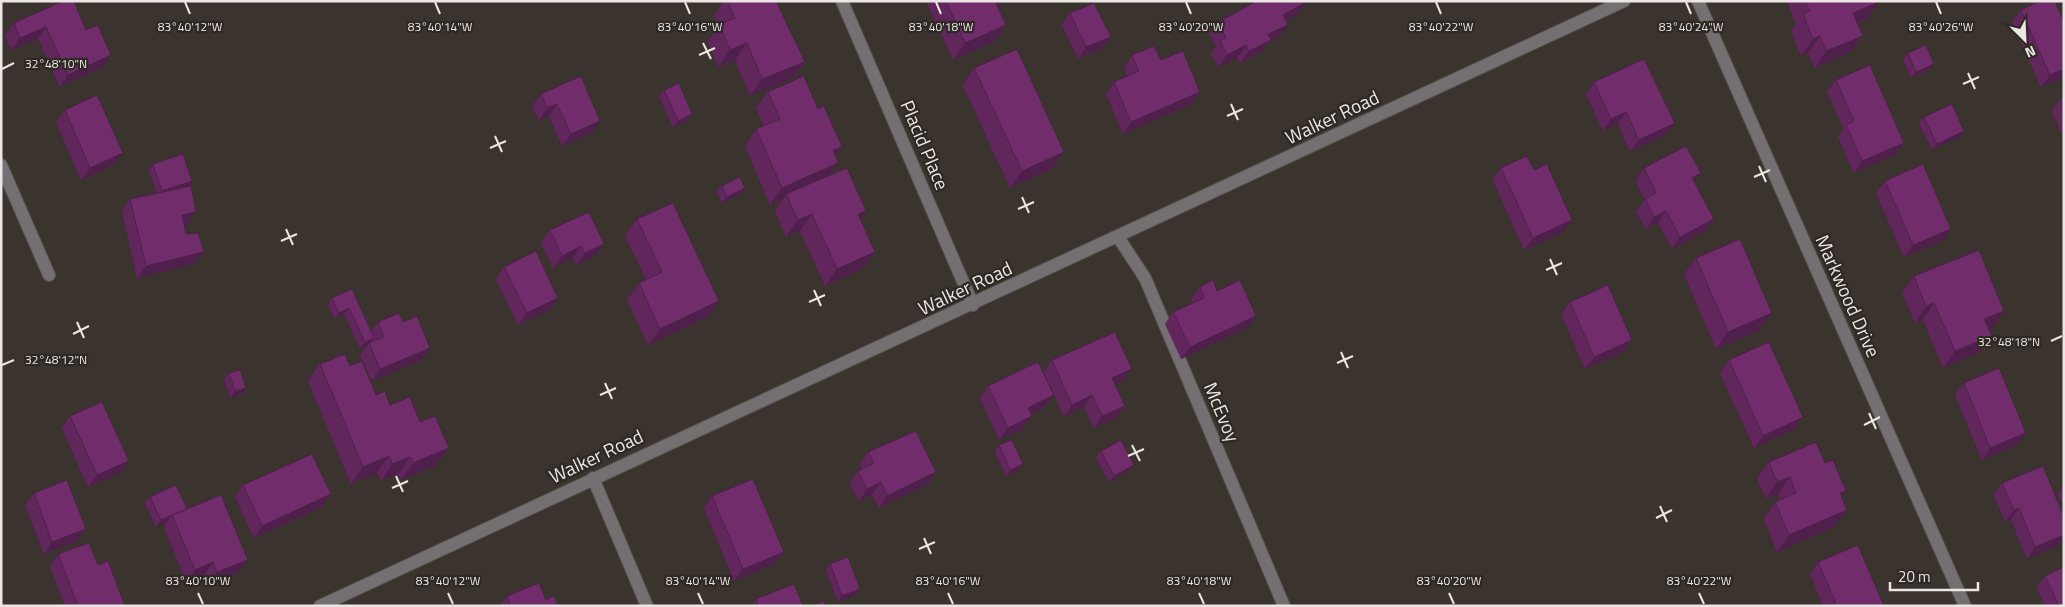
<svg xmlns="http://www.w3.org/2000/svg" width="2065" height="607" viewBox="0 0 2065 607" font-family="'Titillium Web',sans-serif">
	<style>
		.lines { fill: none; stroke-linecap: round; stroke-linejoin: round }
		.minor-casing { stroke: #56504b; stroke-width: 14 }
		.minor { stroke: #747071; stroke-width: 12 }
		.wall { fill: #61275c }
		.shaded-wall { fill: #4f204b }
		.building { fill: #712d6b; stroke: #4f204b }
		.ticks { fill: none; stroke: #ece7e4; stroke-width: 2 }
		.labels { text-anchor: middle; stroke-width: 4.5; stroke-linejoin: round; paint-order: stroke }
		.street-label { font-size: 19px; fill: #ece7e4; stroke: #2f2925 }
		.ticks-label { font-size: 12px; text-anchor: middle; fill: #ece7e4; stroke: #2f2925; stroke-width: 4.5; stroke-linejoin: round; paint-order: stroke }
	</style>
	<rect width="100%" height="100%" fill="#3a332e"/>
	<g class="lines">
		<defs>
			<path id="minor" d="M842 1 973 305
				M1698 1 1965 606
				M1 165 49 275
				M1118 237 1145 278 1284 606
				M593 478 647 606
				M320 606 1624 1"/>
		</defs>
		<use href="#minor" class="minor-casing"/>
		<use href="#minor" class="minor"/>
	</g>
	<path class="wall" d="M724 1H776L805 62 793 78 750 96 735 60 718 67 708 41 719 26 714 16Z
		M926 1H1004L999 8 1006 25 994 42 953 60Z
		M1787 1H1879L1867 19 1858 23 1863 36 1851 52 1815 68 1808 53 1801 56 1791 31 1796 24Z
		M1306 2 1298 15 1286 21 1279 37 1270 42 1262 52 1240 63 1237 58 1218 67 1211 53 1216 46 1209 34 1218 22Z
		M2021 10 2064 78 2041 87 2012 22Z
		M1070 13 1102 49 1078 59 1062 25Z
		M14 23 86 30 103 67 60 87 38 39 11 50 5 36Z
		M1908 53 1929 70 1911 78 1903 59Z
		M1132 55 1200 92 1192 104 1123 134 1106 94 1114 82 1127 76 1124 68Z
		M974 68 1064 152 1052 169 1010 188 963 85Z
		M581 76 592 133 562 146 549 116 539 121 532 106 541 94Z
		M1836 80 1904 143 1895 155 1854 173 1838 137 1844 129 1827 92Z
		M1594 82 1666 135 1630 152 1618 124 1603 131 1586 94Z
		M664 90 692 114 688 121 673 127 659 96Z
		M768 92 835 156 829 175 866 211 860 219 875 252 863 269 825 286 800 231 786 237 775 211 783 199 770 205 745 146 756 129 764 126 756 108Z
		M2064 98V139L2052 111 2060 99Z
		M65 110 114 165 81 180 56 122Z
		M1924 117 1960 137 1932 150 1919 123Z
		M153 164 189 187 188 224 184 225 195 264 137 278 122 211 130 199 157 193 149 170Z
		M1501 168 1534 170 1564 232 1524 250 1493 180Z
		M1644 168 1695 182 1714 219 1706 231 1672 249 1658 223 1646 229 1636 212 1645 199 1635 181Z
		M1885 181 1943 241 1904 257 1876 193Z
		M722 186 745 188 741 194 722 203 717 192Z
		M589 212 595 256 576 265 573 258 553 268 541 243 550 230Z
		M637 219 719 301 708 317 648 345 627 300 639 283 646 280 625 236Z
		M1696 258 1760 330 1716 349 1684 274Z
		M504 267 550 310 518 325 496 279Z
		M1914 276 1993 328 1989 329 1980 352 1943 368 1923 320 1915 323 1902 293Z
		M1200 287 1217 291 1248 328 1181 359 1165 324 1173 312 1193 303 1191 299Z
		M352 289 371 331 378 322H403L430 348 422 360 372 381 360 355 368 345 360 348 344 314 335 319 328 305 332 298Z
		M1570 302 1623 352 1585 369 1561 314Z
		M1052 360 1123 381 1115 385 1125 406 1116 418 1094 428 1084 407 1064 417 1044 372Z
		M1729 360 1803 417 1795 429 1754 448 1720 373Z
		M320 364 350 366 376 395 390 405 437 465 401 480 398 474 381 481 377 473 351 484 308 381Z
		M229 373 242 394 230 398 224 379Z
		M1964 383 2018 445 1982 460 1955 395Z
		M988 386 1054 395 1045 407 1031 415 1023 429 999 440 980 398Z
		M70 416 129 461 121 473 88 487 62 428Z
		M999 445 1023 464 1018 471 1006 476 995 452Z
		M1101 451 1134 465 1129 471 1109 482 1096 457Z
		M868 452 936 472 928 484 879 508 872 495 859 501 850 483 858 471 862 469 860 464Z
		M1769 462 1825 463 1846 491 1841 497 1847 510 1835 527 1777 552 1764 519 1775 502 1780 500 1778 494 1766 499 1757 478Z
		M2002 483 2061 544 2027 559 2011 520 2005 522 1994 495Z
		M243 485 331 494 322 507 254 538 235 497Z
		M2064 485V507L2058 494Z
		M34 493 78 541 44 554 25 505Z
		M712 496 784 552 775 564 734 581 704 508Z
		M150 497 187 509 248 560 239 572 209 584 205 574 186 582 164 527 167 522 156 527 145 503Z
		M58 554 98 565 125 606H65L50 566Z
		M1818 562 1884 606H1823L1810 574Z
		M830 564 860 589 856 595 838 602 826 570Z
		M2045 576 2064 606H2045L2037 588Z
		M507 596 546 600 558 606H500Z
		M756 599 803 606H752Z"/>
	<path class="shaded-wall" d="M995 1H1004L996 13Z
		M1306 2 1298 15 1274 27 1283 15Z
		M1879 2 1867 19 1842 29 1853 13Z
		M1006 25 994 42 953 60 965 43Z
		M1288 25 1279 37 1270 42 1262 52 1240 63 1249 51 1268 34Z
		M46 27 38 39 11 50 20 38Z
		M1820 36 1808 53 1801 56 1813 39Z
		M1863 36 1851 52 1815 68 1826 51Z
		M1111 37 1102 49 1078 59 1086 47Z
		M747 43 735 60 718 67 730 50Z
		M1246 45 1237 58 1218 67 1227 55Z
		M111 55 103 67 60 87 68 75Z
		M805 62 793 78 750 96 762 79Z
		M1934 64 1929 70 1911 78 1916 72Z
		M2064 69V78L2041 87 2050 75Z
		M1200 92 1192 104 1123 134 1131 122Z
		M557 104 549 116 539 121 547 108Z
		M1626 112 1618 124 1603 131 1611 119Z
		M692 114 688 121 673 127 678 121Z
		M600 121 592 133 562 146 571 134Z
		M1675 123 1666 135 1630 152 1639 140Z
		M1964 131 1960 137 1932 150 1937 144Z
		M1904 143 1895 155 1854 173 1862 161Z
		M842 147 830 164 833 150Z
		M1064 152 1052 169 1010 188 1022 171Z
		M123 153 114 165 81 180 90 168Z
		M838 163 826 180 786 194 783 199 770 205 782 188Z
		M1701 173 1692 186V178Z
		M192 181 188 188 158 198 162 191Z
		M745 188 741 194 722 203 727 197Z
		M866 211 854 228 858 214Z
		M1666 211 1658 223 1646 229 1654 217Z
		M196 212 188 224 174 227 182 215Z
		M812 214 800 231 786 237 798 220Z
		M1714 219 1706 231 1672 249 1680 237Z
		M1572 220 1564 232 1524 250 1533 238Z
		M1951 229 1943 241 1904 257 1913 245Z
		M604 244 595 256 576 265 585 253Z
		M581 246 573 258 553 268 562 256Z
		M204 252 195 264 137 278 146 266Z
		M875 252 863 269 825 286 837 269Z
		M558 298 550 310 518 325 527 313Z
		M719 301 708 317 648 345 660 329Z
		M1934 303 1923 320 1915 323 1926 306Z
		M349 308 344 314 335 319 339 313Z
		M2004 311 1993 328 1973 336 1984 319Z
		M1772 313 1760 330 1716 349 1728 332Z
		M1256 316 1248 328 1181 359 1190 347Z
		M1992 336 1980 352 1943 368 1955 351Z
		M374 338 370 344 369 343 368 345 360 348 365 342Z
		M1632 340 1623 352 1585 369 1594 357Z
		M430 348 422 360 372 381 380 369Z
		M1132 369 1123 381 1103 390 1112 378Z
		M246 388 242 394 230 398 235 391Z
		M1054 395 1045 407 1019 420 1028 408Z
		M1092 395 1084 407 1064 417 1072 405Z
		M1125 406 1116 418 1094 428 1102 416Z
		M1032 416 1023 429 999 440 1008 428Z
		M1803 417 1795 429 1754 448 1763 436Z
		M2026 433 2018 445 1982 460 1990 448Z
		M449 448 437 465 401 480 413 463Z
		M389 456 377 473 351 484 363 467Z
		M410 457 398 474 381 481 392 464Z
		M129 461 121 473 88 487 97 475Z
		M1023 464 1018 471 1006 476 1010 470Z
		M1134 465 1129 471 1109 482 1114 476Z
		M936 472 928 484 879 508 887 496Z
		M1790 477 1778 494 1766 499 1777 482Z
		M881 482 872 495 859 501 867 489Z
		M1846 491 1834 507 1840 493Z
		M331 494 322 507 254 538 262 526Z
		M2019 508 2011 520 2005 522 2014 510Z
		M1847 510 1835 527 1777 552 1789 535Z
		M172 515 167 522 156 527 161 520Z
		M86 529 78 541 44 554 52 542Z
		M2064 535V541L2061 544 2027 559 2035 547Z
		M784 552 775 564 734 581 743 569Z
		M248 560 239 572 209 584 217 572Z
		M213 562 205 574 186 582 195 570Z
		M860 589 856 595 838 602 842 596Z"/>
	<path class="building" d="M63 1H74L86 30 98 25 111 55 68 75 46 27 20 38 14 23Z
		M727 1H776L805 62 762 79 747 43 730 50 720 25 735 18Z
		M946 1H995L1006 25 965 43Z
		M1257 1H1306V2L1283 15 1288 25 1268 34 1271 40 1249 51 1246 45 1227 55 1220 41 1226 38 1218 22Z
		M1805 1H1879V2L1853 13 1863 36 1826 51 1820 36 1813 39 1803 14 1810 11Z
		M2040 1H2055L2064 22V69L2050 75 2021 10Z
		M1094 3 1111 37 1086 47 1070 13Z
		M1926 45 1934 64 1916 72 1908 53Z
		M1154 46 1161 60 1183 51 1200 92 1131 122 1114 82 1139 71 1132 55Z
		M1017 49 1064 152 1022 171 974 68Z
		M1644 59 1675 123 1639 140 1626 112 1611 119 1594 82Z
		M1870 65 1904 143 1862 161 1846 125 1854 121 1836 80Z
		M581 76 600 121 571 134 557 104 547 108 541 94Z
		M804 76 818 109 824 106 842 147 833 150 838 163 782 188 756 129 780 119 768 92Z
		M679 83 692 114 678 121 664 90Z
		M97 95 123 153 90 168 65 110Z
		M2064 98V108L2060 99Z
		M1952 104 1964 131 1937 144 1924 117Z
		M1686 146 1701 173 1692 178 1714 219 1680 237 1666 211 1654 217 1645 199 1656 193 1644 168Z
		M183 154 192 181 162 191 153 164Z
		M1527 156 1534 170 1547 164 1572 220 1533 238 1501 168Z
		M1923 164 1951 229 1913 245 1885 181Z
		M847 168 866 211 858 214 875 252 837 269 812 214 798 220 786 194Z
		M740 177 745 188 727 197 722 186Z
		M191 186 196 212 182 215 186 234 198 233 204 252 146 266 130 199Z
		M673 203 719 301 660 329 639 283 662 272 637 219Z
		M589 212 604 244 585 253 581 246 562 256 550 230Z
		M1740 239 1772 313 1728 332 1696 258Z
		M1979 250 2004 311 1984 319 1992 336 1955 351 1934 303 1926 306 1914 276Z
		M536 251 558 298 527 313 504 267Z
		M1213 280 1217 291 1240 280 1256 316 1190 347 1173 312 1204 298 1200 287Z
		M1608 285 1632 340 1594 357 1570 302Z
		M352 289 374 338 365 342 349 308 339 313 332 298Z
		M399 313 403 322 417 316 430 348 380 369 369 343 384 337 378 322Z
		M1115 332 1132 369 1112 378 1125 406 1102 416 1092 395 1072 405 1052 360Z
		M1769 342 1803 417 1763 436 1729 360Z
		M345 354 350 366 362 361 376 395 385 391 390 405 410 397 420 422 435 416 449 448 413 463 410 457 392 464 389 456 363 467 320 364Z
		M1038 362 1054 395 1028 408 1032 416 1008 428 988 386Z
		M1999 368 2026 433 1990 448 1964 383Z
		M240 370 246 388 235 391 229 373Z
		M102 402 129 461 97 475 70 416Z
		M916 431 936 472 887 496 881 482 867 489 858 471 874 463 868 452Z
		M1012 440 1023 464 1010 470 999 445Z
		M1121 440 1134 465 1114 476 1101 451Z
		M1816 442 1825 463 1833 460 1846 491 1840 493 1847 510 1789 535 1775 502 1796 493 1790 477 1777 482 1769 462Z
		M312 454 331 494 262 526 243 485Z
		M2043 466 2064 517V535L2035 547 2019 508 2014 510 2002 483Z
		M753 479 784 552 743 569 712 496Z
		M67 480 86 529 52 542 34 493Z
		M176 485 187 509 161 520 150 497Z
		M221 495 248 560 217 572 213 562 195 570 172 515Z
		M89 543 98 565 108 561 125 606H78L58 554Z
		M1858 545 1884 606H1837L1818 562Z
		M848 557 860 589 842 596 830 564Z
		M2064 567V606H2059L2045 576Z
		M539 583 546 600 554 596 558 606H511L507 596Z
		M794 584 803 606H759L756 599Z
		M824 601 826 606H812Z"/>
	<path class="ticks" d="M185 2 190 14M435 2 440 14M685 2 690 14M936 2 941 14M1186 2 1191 14M1436 2 1441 14M1686 2 1691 14M1936 2 1941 14M703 43 711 59M699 55 715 48M2 69 14 63M1968 73 1975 89M1963 84 1979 77M1231 104 1238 120M1227 116 1243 109M495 136 502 152M490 148 506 141M1759 166 1766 182M1754 177 1770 170M1022 197 1029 213M1018 209 1034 202M286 229 293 245M281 241 297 234M1550 259 1557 275M1546 270 1562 263M814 290 821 306M809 302 825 295M77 322 84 338M73 334 89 326M2051 341 2062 336M1341 352 1348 368M1337 363 1353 356M2 365 14 360M605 383 612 399M600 395 616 388M1869 413 1876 429M1864 425 1880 417M1132 445 1140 461M1128 456 1144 449M396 476 403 492M392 488 408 481M1660 506 1667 522M1656 518 1672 510M924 538 931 554M919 549 935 542M198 593 203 604M448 593 453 604M698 593 703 604M948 593 953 604M1199 593 1204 604M1449 593 1454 604M1699 593 1704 604"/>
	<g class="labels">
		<g class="street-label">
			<text transform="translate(1332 117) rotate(-25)" y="7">Walker Road</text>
			<text transform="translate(925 145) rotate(67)" y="7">Placid Place</text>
			<text transform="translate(965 288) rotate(-25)" y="7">Walker Road</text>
			<text transform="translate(1848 296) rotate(66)" y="7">Markwood Drive</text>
			<text transform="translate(1222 412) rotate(67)" y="7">McEvoy</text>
			<text transform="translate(596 456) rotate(-25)" y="7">Walker Road</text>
		</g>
	</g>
	<g class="ticks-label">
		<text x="190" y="31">83°40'12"W</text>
		<text x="440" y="31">83°40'14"W</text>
		<text x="690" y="31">83°40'16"W</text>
		<text x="941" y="31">83°40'18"W</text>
		<text x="1191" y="31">83°40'20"W</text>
		<text x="1441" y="31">83°40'22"W</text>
		<text x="1691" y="31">83°40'24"W</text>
		<text x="1941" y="31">83°40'26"W</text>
		<text x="56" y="68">32°48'10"N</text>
		<text x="2009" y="346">32°48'18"N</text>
		<text x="56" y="364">32°48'12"N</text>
		<text x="198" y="585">83°40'10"W</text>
		<text x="448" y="585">83°40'12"W</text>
		<text x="698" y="585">83°40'14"W</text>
		<text x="948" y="585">83°40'16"W</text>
		<text x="1199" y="585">83°40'18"W</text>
		<text x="1449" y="585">83°40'20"W</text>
		<text x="1699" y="585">83°40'22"W</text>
	</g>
	<rect width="2065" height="607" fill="none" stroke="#ece7e4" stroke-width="5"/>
	<g transform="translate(2025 40) rotate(156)" stroke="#2f2925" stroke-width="4" paint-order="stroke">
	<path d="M0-4L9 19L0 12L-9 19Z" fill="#ece7e4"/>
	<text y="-8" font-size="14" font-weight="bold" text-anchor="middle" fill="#ece7e4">N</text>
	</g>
	<path d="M1890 582v8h88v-8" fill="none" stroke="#ece7e4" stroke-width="2.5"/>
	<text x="1898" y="582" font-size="15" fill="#ece7e4" stroke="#2f2925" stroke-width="4" paint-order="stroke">20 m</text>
</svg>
